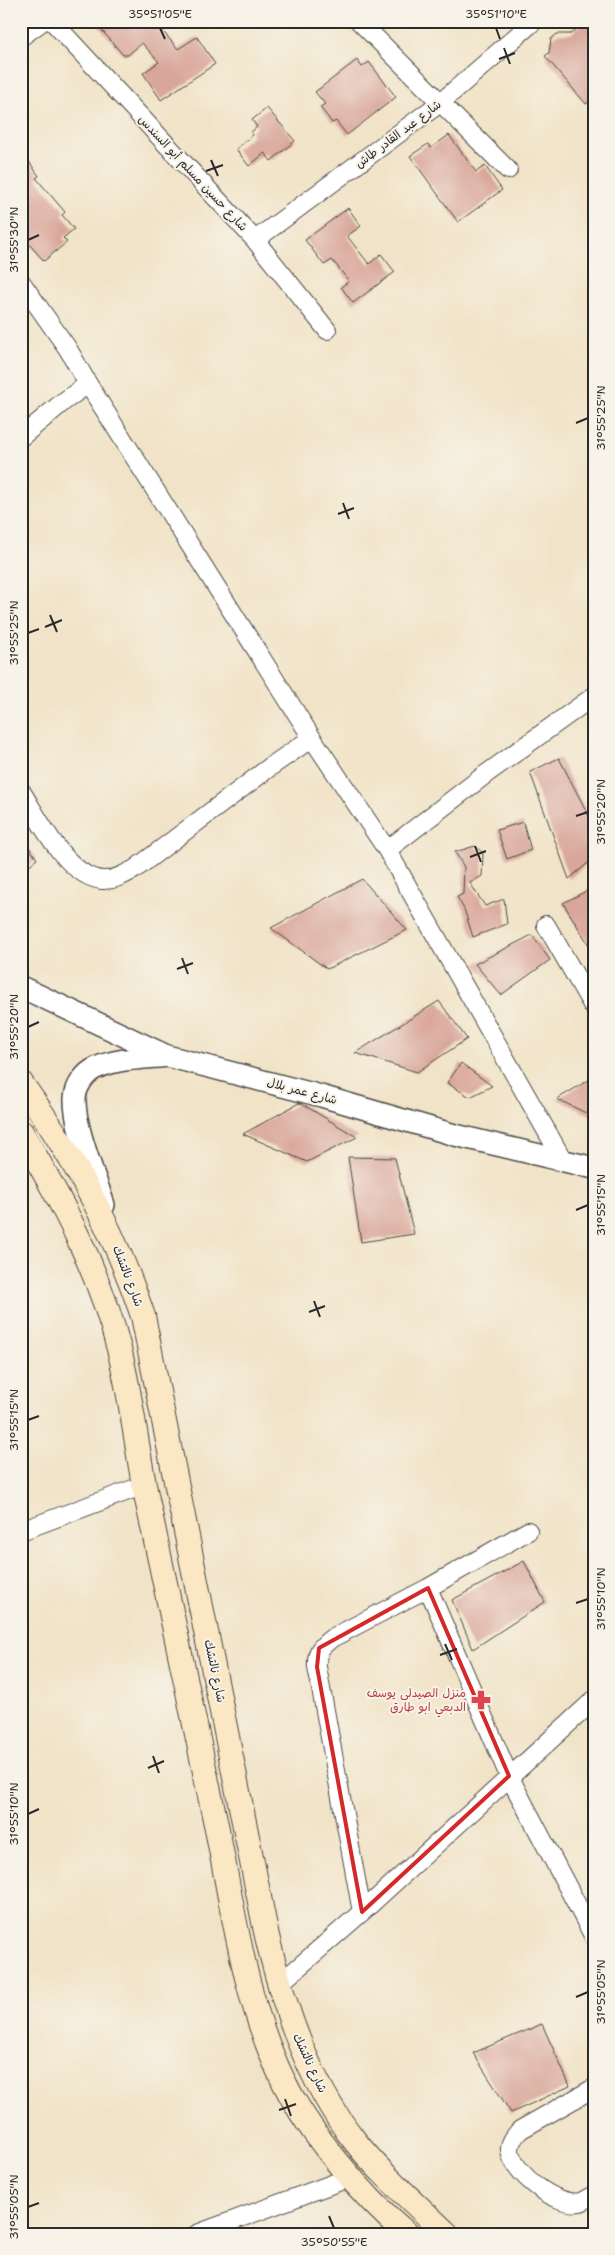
<svg xmlns="http://www.w3.org/2000/svg" width="615" height="2255" viewBox="0 0 615 2255" font-family="'Shantell Sans','Playpen Sans Arabic',sans-serif">
	<style>
		.building { fill: #d9a69a }
		.lines { fill: none; stroke-linecap: round; stroke-linejoin: round }
		.minor-casing { stroke: #494742; stroke-width: 20 }
		.tertiary-casing { stroke: #494742; stroke-width: 24 }
		.secondary-casing { stroke: #494742; stroke-width: 26 }
		.minor { stroke: #fff; stroke-width: 18 }
		.tertiary { stroke: #fff; stroke-width: 21 }
		.secondary { stroke: #fbe7c3; stroke-width: 24 }
		.marked { fill: none; stroke: #d62828; stroke-width: 4; stroke-linejoin: round }
		.ticks { fill: none; stroke: #2b2b2b; stroke-width: 2 }
		.labels { text-anchor: middle; stroke-width: 4; stroke-linejoin: round; paint-order: stroke }
		.street-label { font-size: 12px; fill: #2b2b2b; stroke: #f7f3e8 }
		.health-label { font-size: 12px; fill: #be3a42; stroke: #f7f3e8; text-anchor: end }
		.neatline { fill: none; stroke: #2b2b2b; stroke-width: 2 }
		.ticks-label { font-size: 12px; text-anchor: middle; fill: #2b2b2b }
	</style>
	<rect width="100%" height="100%" fill="#f7f3e8"/>
	<filter id="ink" filterUnits="userSpaceOnUse"><feTurbulence type="fractalNoise" baseFrequency=".02" numOctaves="2"/><feDisplacementMap in="SourceGraphic" scale="10" xChannelSelector="R" yChannelSelector="G"/><feConvolveMatrix kernelMatrix="1 2 1 2 8 2 1 2 1" color-interpolation-filters="sRGB"/></filter>
	<filter id="wash" filterUnits="userSpaceOnUse"><feTurbulence type="fractalNoise" baseFrequency=".0096" numOctaves="4" result="noise"/><feDisplacementMap in="SourceGraphic" scale="20" xChannelSelector="R" yChannelSelector="G"/><feGaussianBlur stdDeviation="1.12" result="paint"/><feColorMatrix in="noise" values="0 0 0 0 0 0 0 0 0 0 0 0 0 0 0 0 0 1.4 0 .05"/><feComposite in="paint" operator="in"/></filter>
	<g filter="url(#wash)">
		<rect width="100%" height="100%" fill="#f1e3c7"/>
		<g id="blocks">
			<path class="building" d="M94 21H154L178 49 197 37 215 64 161 100 143 73 159 62 142 43 128 55H123Z
				M586 21H594V97L586 104 545 56 549 53 551 39 557 34H571Z
				M357 60 362 67 369 62 396 97 347 135 336 121 332 123 320 107 325 104 315 92Z
				M267 108 295 141 271 161 265 153 249 166 236 149 253 135 251 132 257 127 252 120Z
				M449 135 476 172 485 166 502 190 458 222 410 156 428 144 431 148Z
				M21 150 39 176 36 178 65 212 62 215 74 229 63 238 67 242 44 261 21 235Z
				M348 208 361 226 347 236 369 264 381 254 395 272 353 303 341 287 349 281 332 260 324 265 305 240Z
				M559 758 594 826V858L569 879 530 772Z
				M523 822 531 850 507 859 497 830Z
				M21 836 37 859 21 872Z
				M475 846 483 853 482 876 470 883 485 906 504 899 507 924 473 937 464 909 457 897 463 894 464 867 455 852Z
				M362 879 407 930 327 969 271 928Z
				M594 887V953L563 903Z
				M532 935 550 960 501 995 475 964Z
				M439 1001 467 1039 417 1072 355 1053Z
				M461 1063 492 1086 470 1097 447 1083Z
				M594 1077V1117L557 1099Z
				M299 1103 302 1104 357 1137 307 1162 243 1134Z
				M348 1157 395 1158 414 1234 361 1242Z
				M524 1561 545 1602 473 1649 452 1600Z
				M542 2024 570 2086 511 2113 473 2053Z"/>
		</g>
	</g>
	<g filter="url(#ink)">
		<use href="#blocks" fill-opacity="0" stroke="#494742" stroke-width="1"/>
		<g class="lines">
			<defs>
				<path id="minor" d="M52 21 255 240 327 330
					M359 21 508 170
					M21 37 43 21
					M255 240 440 103 534 21
					M21 282 68 349 88 384 63 402 21 437
					M88 384 312 738
					M21 791C39 819 66 876 102 880 114 881 125 874 135 869L270 767 312 738 387 850
					M546 925 594 1008
					M563 1160 387 850 486 774 594 696
					M21 1531 144 1485
					M428 1588 509 1776 594 1937
					M362 1912 317 1667C316 1652 320 1647 332 1638L428 1588 528 1531
					M278 1985 362 1912 594 1700
					M594 2088 520 2130C515 2136 510 2141 510 2150 512 2173 557 2207 580 2202 584 2201 589 2197 594 2195
					M197 2234 351 2177"/>
				<path id="tertiary" d="M21 987 167 1056 321 1096 455 1135 594 1168
					M104 1205C95 1176 74 1127 75 1098 76 1086 85 1073 96 1068 118 1058 143 1059 167 1056"/>
				<path id="secondary" d="M21 1083C73 1155 115 1232 143 1316L266 1932C283 2005 307 2079 354 2140 379 2172 417 2205 447 2234
					M21 1132C62 1201 99 1271 119 1349 131 1395 136 1443 145 1490 169 1603 194 1716 217 1829 234 1914 245 2003 284 2082 309 2133 363 2197 407 2234"/>
			</defs>
			<use href="#minor" class="minor-casing"/>
			<use href="#tertiary" class="tertiary-casing"/>
			<use href="#secondary" class="secondary-casing"/>
			<use href="#minor" class="minor"/>
			<use href="#tertiary" class="tertiary"/>
			<use href="#secondary" class="secondary"/>
		</g>
	</g>
	<path class="marked" d="M428 1588 509 1776 362 1912 317 1667 319 1648Z"/>
	<path class="ticks" d="M160 28 165 39M496 28 500 39M504 48 510 64M499 59 515 53M211 160 218 176M206 171 223 165M28 240 39 235M576 423 588 418M343 503 349 519M338 514 354 508M50 615 57 632M45 627 62 620M28 633 39 629M576 816 588 812M475 846 481 862M470 857 486 851M182 958 188 974M177 969 193 963M28 1027 39 1022M576 1210 588 1205M314 1301 320 1317M309 1312 325 1306M28 1420 39 1416M576 1603 588 1599M445 1644 452 1660M440 1655 457 1649M153 1756 159 1773M148 1768 164 1761M28 1814 39 1809M576 1997 588 1992M285 2099 291 2116M279 2110 296 2104M28 2207 39 2203M329 2216 334 2228"/>
	<defs>
		<symbol id="pharmacy-bare" viewBox="-9 -9 18 18"><path d="M-2-6h4v4h4v4h-4v4h-4v-4h-4v-4h4Z" fill="#e0444e" stroke="#f7f3e8" stroke-width="2.5" paint-order="stroke"/></symbol>
	</defs>
	<g fill-rule="evenodd">
		<use href="#pharmacy-bare" x="467" y="1686" width="28" height="28"/>
	</g>
	<g class="labels">
		<g class="street-label">
			<text transform="translate(398 134) rotate(-37)" y="4">شارع عبد القادر طاش</text>
			<text transform="translate(193 173) rotate(47)" y="4">شارع حسين مسلم أبو السندس</text>
			<text transform="translate(302 1091) rotate(15)" y="4">شارع عمر بلال</text>
			<text transform="translate(128 1276) rotate(69)" y="4">شارع نالتشك</text>
			<text transform="translate(215 1671) rotate(78)" y="4">شارع نالتشك</text>
			<text transform="translate(310 2063) rotate(65)" y="4">شارع نالتشك</text>
		</g>
		<g class="health-label">
			<text x="466" y="1697">منزل الصيدلي يوسف<tspan x="466" dy="14">الدبعي ابو طارق</tspan></text>
		</g>
	</g>
	<rect width="615" height="2255" fill="none" stroke="#f7f3e8" stroke-width="55"/>
	<rect x="28" y="28" width="560" height="2200" class="neatline"/>
	<g class="ticks-label">
		<text x="160" y="18">35°51'05"E</text>
		<text x="496" y="18">35°51'10"E</text>
		<text transform="translate(14 240) rotate(-90)" y="4">31°55'30"N</text>
		<text transform="translate(601 418) rotate(-90)" y="4">31°55'25"N</text>
		<text transform="translate(14 633) rotate(-90)" y="4">31°55'25"N</text>
		<text transform="translate(601 812) rotate(-90)" y="4">31°55'20"N</text>
		<text transform="translate(14 1027) rotate(-90)" y="4">31°55'20"N</text>
		<text transform="translate(601 1205) rotate(-90)" y="4">31°55'15"N</text>
		<text transform="translate(14 1420) rotate(-90)" y="4">31°55'15"N</text>
		<text transform="translate(601 1599) rotate(-90)" y="4">31°55'10"N</text>
		<text transform="translate(14 1814) rotate(-90)" y="4">31°55'10"N</text>
		<text transform="translate(601 1992) rotate(-90)" y="4">31°55'05"N</text>
		<text transform="translate(14 2207) rotate(-90)" y="4">31°55'05"N</text>
		<text x="334" y="2246">35°50'55"E</text>
	</g>
</svg>
